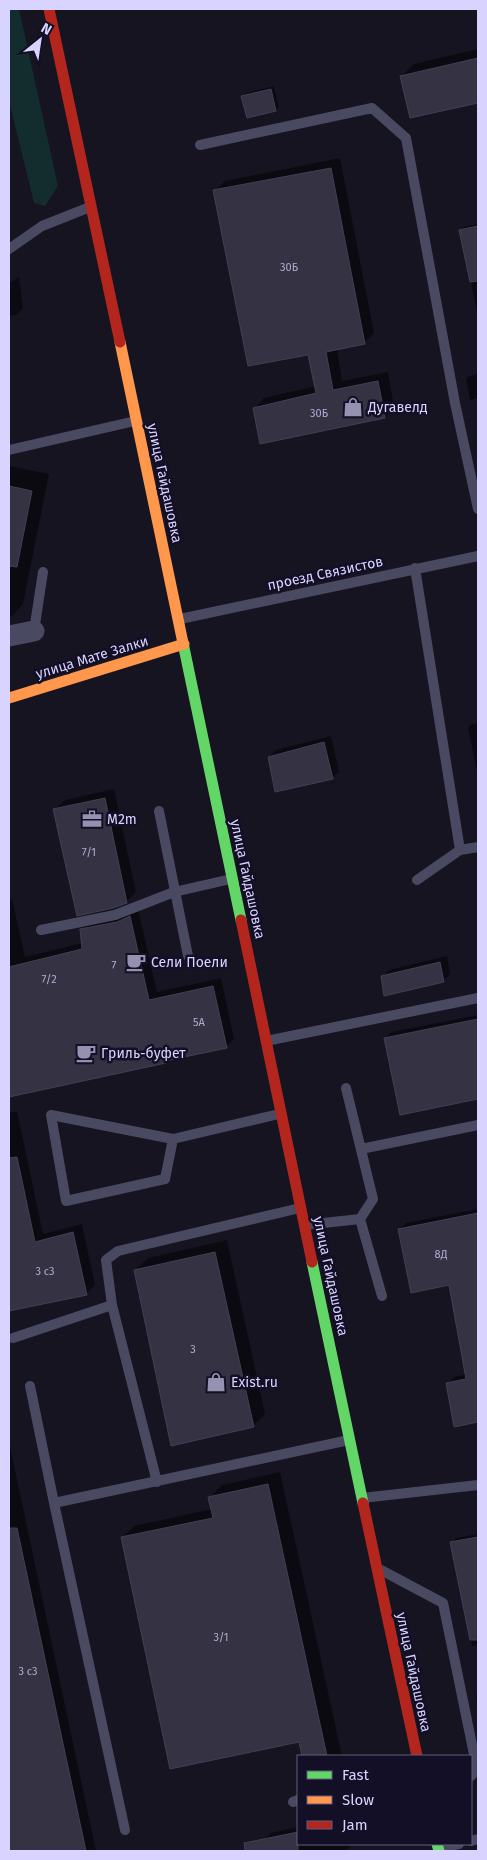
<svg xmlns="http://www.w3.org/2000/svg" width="487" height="1860" viewBox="0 0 487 1860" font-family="'Fira Sans',sans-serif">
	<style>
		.green { fill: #132c2d }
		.shadow { fill: #0007 }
		.building { fill: #343243; stroke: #433f54 }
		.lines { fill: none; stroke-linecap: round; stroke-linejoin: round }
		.lane { stroke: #4a4962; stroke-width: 10 }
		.street { stroke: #4a4962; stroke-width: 21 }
		.fast { stroke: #63d668; stroke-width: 11 }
		.slow { stroke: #ff974d; stroke-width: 11 }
		.jam { stroke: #b3261e; stroke-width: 11 }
		.labels { text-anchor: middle; stroke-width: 5; stroke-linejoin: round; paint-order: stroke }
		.number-label { font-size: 11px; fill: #b0acd0 }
		.poi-label { font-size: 14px; fill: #d9d4ff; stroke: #130f26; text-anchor: start }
		.street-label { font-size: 14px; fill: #d9d4ff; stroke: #130f26 }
	</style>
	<rect width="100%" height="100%" fill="#161421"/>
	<path class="green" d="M9 9H19L58 186 45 206 34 203 9 101Z"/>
	<path class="shadow" d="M478 49V102L411 117 402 76 414 64Z
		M274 86 279 107 276 110 243 96 246 93Z
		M340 158 374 333 364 343 337 348 342 381 388 372 394 407 384 417 255 408 264 398 316 386 310 353 215 191 225 181Z
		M478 224V319L461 230 464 227Z
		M19 277 23 308 16 315 9 316V283Z
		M478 374V398L470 400 466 379 469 376Z
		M9 466 49 474 23 604 9 619Z
		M478 723V776L468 728 471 724Z
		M331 736 339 771 332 778 269 757 276 750Z
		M114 789 136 892 126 902 55 809 65 800Z
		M12 899 25 957 83 943 81 930 89 921 138 909 157 992 221 978 234 1039 226 1047 168 1059 165 1062 9 1096V900Z
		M447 956 450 974 443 981 382 977 389 970Z
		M478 1015V1098L401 1113 386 1038 391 1032Z
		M17 1111 43 1234 82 1224 95 1285 86 1294 9 1309V1113Z
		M478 1209V1421L455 1426 447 1384 454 1377 467 1374 450 1284 399 1230 406 1223Z
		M227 1240 265 1414 253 1426 135 1270 148 1258Z
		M9 1442 96 1851H9Z
		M280 1472 342 1756H303L300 1740 122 1538 134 1526 212 1509 210 1497 222 1485Z
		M478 1534V1645L472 1646 452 1543 456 1538Z
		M478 1693V1707L476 1695Z
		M298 1827V1844H351V1846L346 1851H266L264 1840 271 1833Z"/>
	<path class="building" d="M478 58V103L410 118 400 76Z
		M271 89 276 111 247 118 241 96Z
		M331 168 365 344 326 352 333 390 378 381 385 418 260 444 253 408 316 393 308 355 248 366 213 190Z
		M478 226V281L470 282 459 230Z
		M9 486 32 491 17 567 9 566Z
		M324 742 333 779 275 792 268 757Z
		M105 798 127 903 113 908 77 916 53 809Z
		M130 916 149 1000 213 986 227 1048 165 1061 166 1063 9 1097V967L82 949 80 929 117 922Z
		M440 962 444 982 384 996 381 976Z
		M478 1019V1099L400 1115 384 1038Z
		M17 1157 35 1242 73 1232 87 1295 9 1311V1158Z
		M478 1213V1422L454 1427 446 1383 466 1379 449 1285 411 1293 398 1229Z
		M215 1252 254 1427 171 1446 134 1270Z
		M268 1484 327 1756H302L299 1742 170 1769 121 1537 213 1518 208 1497Z
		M9 1528H17L86 1851H9Z
		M478 1537V1640H470L450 1542Z
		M298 1832V1851H245L244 1843Z"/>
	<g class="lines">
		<path class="lane" d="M200 145 372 108 406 138 455 403 478 509
			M9 249 42 226 90 207
			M9 450 135 421
			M415 568 460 850 417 880
			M180 619 478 556
			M34 631 43 572
			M159 811 188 956
			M460 850 478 847
			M41 930 115 915 174 892 231 879
			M266 1041 478 998
			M346 1088 373 1199 360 1219
			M173 1139 165 1179 66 1201 51 1115 173 1139 279 1114
			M361 1149 478 1125
			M305 1225 360 1219 382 1296
			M13 1338 112 1305
			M30 1386 54 1503
			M157 1482 112 1305 106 1260 118 1251 300 1208
			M362 1498 478 1485
			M381 1570 443 1603 477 1769 471 1776
			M293 1802 298 1800
			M125 1830 54 1503 349 1440
			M471 1841 478 1839
			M440 1848 459 1844"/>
		<path class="street" d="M9 636 34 631"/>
		<path class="fast" d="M183 643 241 920
			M312 1262 363 1503
			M437 1844 439 1851"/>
		<path class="slow" d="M120 342 183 643
			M9 698 184 644"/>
		<path class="jam" d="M49 9 120 342
			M241 920 312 1262
			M363 1503 417 1756"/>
	</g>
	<defs>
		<symbol id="shop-bare" viewBox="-9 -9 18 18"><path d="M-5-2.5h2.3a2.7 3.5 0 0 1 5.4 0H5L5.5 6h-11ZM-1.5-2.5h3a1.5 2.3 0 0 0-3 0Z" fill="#9591b1" stroke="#130f26" stroke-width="2.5" paint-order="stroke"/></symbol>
		<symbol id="office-bare" viewBox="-9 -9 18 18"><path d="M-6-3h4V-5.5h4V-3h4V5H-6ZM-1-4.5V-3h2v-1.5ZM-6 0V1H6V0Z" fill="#9591b1" stroke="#130f26" stroke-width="2.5" paint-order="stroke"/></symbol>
		<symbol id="cafe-bare" viewBox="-9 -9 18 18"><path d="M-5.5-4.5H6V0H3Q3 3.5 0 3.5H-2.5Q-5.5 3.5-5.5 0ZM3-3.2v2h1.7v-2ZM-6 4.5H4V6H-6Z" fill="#9591b1" stroke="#130f26" stroke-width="2.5" paint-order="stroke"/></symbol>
	</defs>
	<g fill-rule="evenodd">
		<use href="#shop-bare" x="339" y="393" width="28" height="28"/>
		<use href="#office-bare" x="78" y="805" width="28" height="28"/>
		<use href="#cafe-bare" x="122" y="948" width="28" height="28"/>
		<use href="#cafe-bare" x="72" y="1039" width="28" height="28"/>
		<use href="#shop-bare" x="202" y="1368" width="28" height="28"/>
	</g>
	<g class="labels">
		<g class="number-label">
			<text x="289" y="271">30Б</text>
			<text x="319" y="417">30Б</text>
			<text x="89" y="856">7/1</text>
			<text x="114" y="969">7</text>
			<text x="49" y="983">7/2</text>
			<text x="199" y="1026">5А</text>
			<text x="441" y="1258">8Д</text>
			<text x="45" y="1275">3 с3</text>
			<text x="193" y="1353">3</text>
			<text x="221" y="1641">3/1</text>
			<text x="28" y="1675">3 с3</text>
		</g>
		<g class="poi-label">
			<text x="368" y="412">Дугавелд</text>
			<text x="107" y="824">М2m</text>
			<text x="151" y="967">Сели Поели</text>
			<text x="101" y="1058">Гриль-буфет</text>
			<text x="231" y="1387">Exist.ru</text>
		</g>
		<g class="street-label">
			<text transform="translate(165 483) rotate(78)" y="5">улица Гайдашовка</text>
			<text transform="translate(325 573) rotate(-12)" y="5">проезд Связистов</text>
			<text transform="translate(92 657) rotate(-17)" y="5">улица Мате Залки</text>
			<text transform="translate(248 879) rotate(78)" y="5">улица Гайдашовка</text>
			<text transform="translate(331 1276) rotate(78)" y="5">улица Гайдашовка</text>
			<text transform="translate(414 1672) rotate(78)" y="5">улица Гайдашовка</text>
		</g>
	</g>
	<rect width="487" height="1860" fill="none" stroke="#d9d4ff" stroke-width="20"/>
	<rect x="297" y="1755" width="175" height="90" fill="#130f26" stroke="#625e7d"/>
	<rect x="307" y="1771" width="25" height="8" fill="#63d668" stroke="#625e7d"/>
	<text x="342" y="1780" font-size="15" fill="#d9d4ff">Fast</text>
	<rect x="307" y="1796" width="25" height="8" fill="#ff974d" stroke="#625e7d"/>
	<text x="342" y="1805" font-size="15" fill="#d9d4ff">Slow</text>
	<rect x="307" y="1821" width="25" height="8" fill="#b3261e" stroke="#625e7d"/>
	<text x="342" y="1830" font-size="15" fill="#d9d4ff">Jam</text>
	<g transform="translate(40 40) rotate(30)" stroke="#130f26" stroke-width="4" paint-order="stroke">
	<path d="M0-4L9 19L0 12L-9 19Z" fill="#d9d4ff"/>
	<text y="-8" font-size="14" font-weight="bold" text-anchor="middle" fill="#d9d4ff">N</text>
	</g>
</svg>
